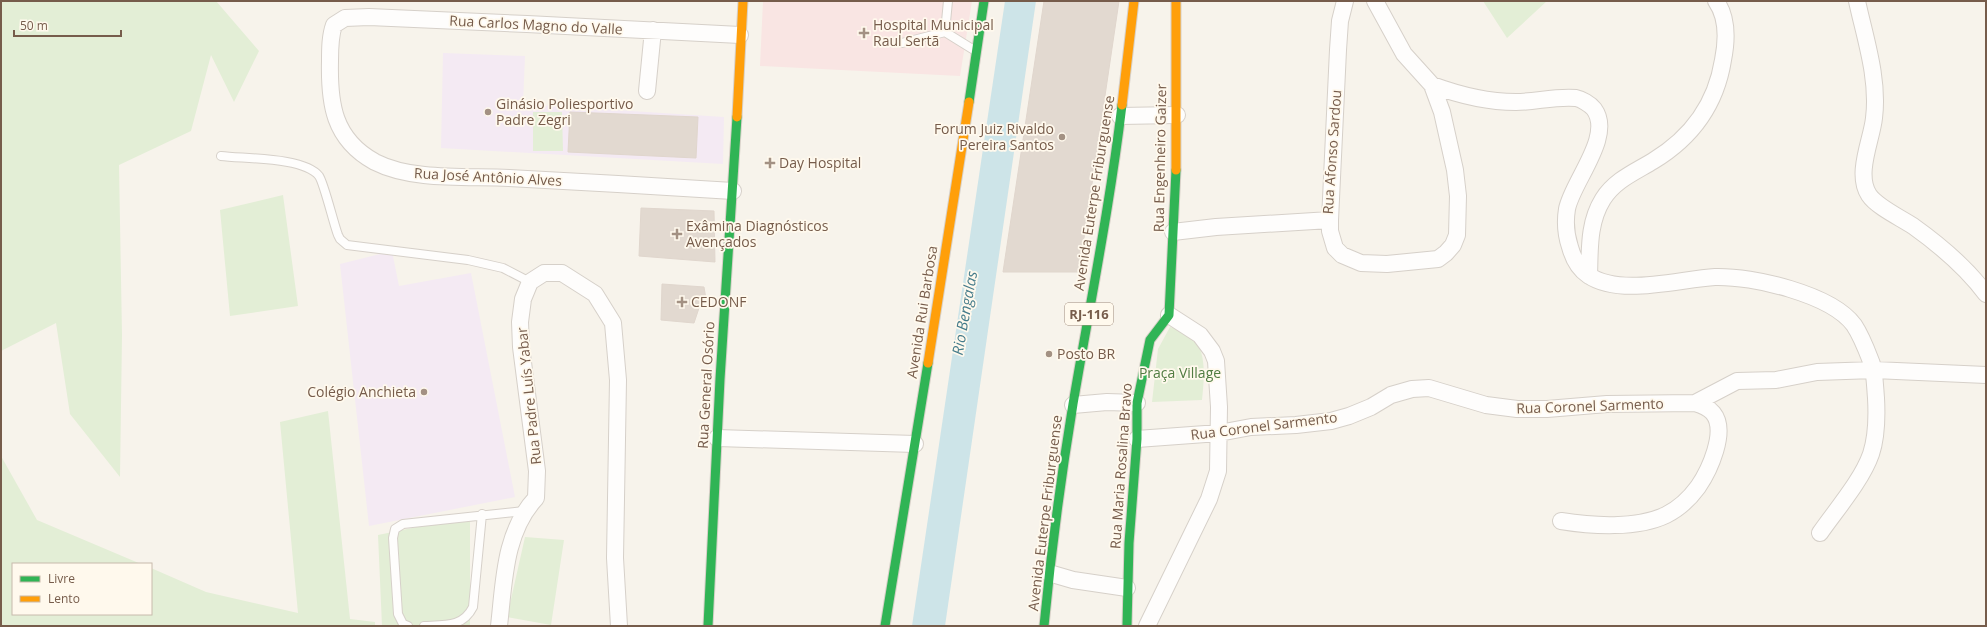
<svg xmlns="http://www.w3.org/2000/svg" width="1987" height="627" viewBox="0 0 1987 627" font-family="'Open Sans',sans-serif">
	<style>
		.education { fill: #f4eaf3 }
		.medical { fill: #f9e5e3 }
		.green { fill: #e3eed6 }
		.water { fill: #cde4e8 }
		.building { fill: #e2d9d0; stroke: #e0d6cd }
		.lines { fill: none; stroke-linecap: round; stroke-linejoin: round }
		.lane-casing { stroke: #d6d0c9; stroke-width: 10 }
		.street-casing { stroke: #d6d0c9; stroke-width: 18 }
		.fast-casing { stroke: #d7d0c8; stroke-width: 11 }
		.slow-casing { stroke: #d7d0c8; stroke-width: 11 }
		.lane { stroke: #fefdfc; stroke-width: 8 }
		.street { stroke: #fefdfc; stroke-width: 16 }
		.fast { stroke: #30b455; stroke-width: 9 }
		.slow { stroke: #ff9f0a; stroke-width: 9 }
		.poi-dot { fill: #a39183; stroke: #fff9ed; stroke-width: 1.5 }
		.labels { text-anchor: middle; stroke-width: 3.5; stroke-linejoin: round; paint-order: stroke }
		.shield { fill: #fff9ed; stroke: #9f8b7c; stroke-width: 1 }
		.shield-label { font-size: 13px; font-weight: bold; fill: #765c4b }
		.street-label { font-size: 14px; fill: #765c4b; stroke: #fff9ed }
		.poi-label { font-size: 14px; fill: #765c4b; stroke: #fff9ed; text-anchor: start }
		.park-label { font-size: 14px; fill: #517c42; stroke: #fff9ed }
		.water-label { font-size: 15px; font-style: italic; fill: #447b8a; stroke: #fff9ed }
	</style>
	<rect width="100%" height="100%" fill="#f7f3eb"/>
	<path class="education" d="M443 53 525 56 523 104 724 117 723 164 441 148Z
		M392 251 399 286 471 273 515 497 369 526 340 264Z"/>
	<path class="medical" d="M763 1H972L960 76 760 66Z"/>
	<path class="green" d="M1 1H216L259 51 234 102 211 55 191 131 119 165 122 335 120 477 70 414 56 323 1 351Z
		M1483 1H1547L1507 38Z
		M533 112H562L563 151H533Z
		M283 195 298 306 230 316 220 210Z
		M1170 327C1176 329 1186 330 1190 334 1208 350 1204 379 1202 400L1152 402 1158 349Z
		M328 411 350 619 375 622V626H1V456L37 520 141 564H13V614H151V568L206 592 298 613 280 422Z
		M470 516V626H382L378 535Z
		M525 537 564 540 551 625 507 617Z"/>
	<path class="water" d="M1005 1H1036L945 626H912Z"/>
	<path class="building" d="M1044 1H1119L1079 272H1003Z
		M570 112 698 117 696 158 568 152Z
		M641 208 714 211 715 262 639 256Z
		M662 284 704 287 706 299 700 305 694 323 661 320Z"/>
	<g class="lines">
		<defs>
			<path id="lane" d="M948 1 945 32 974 50
				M902 43 945 32
				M221 156C245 159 304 157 319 176 324 183 334 225 338 235L340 239 347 245 468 260 503 268 530 282
				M408 626 403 624 398 614 393 538 395 529 403 524 524 511
				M424 626C446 625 463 627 473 607L482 514"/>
			<path id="street" d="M1857 1C1865 38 1879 79 1874 118 1872 139 1855 174 1869 195 1877 207 1901 218 1913 226 1941 246 1966 267 1986 294
				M1432 85C1459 95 1486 102 1516 102 1535 102 1556 96 1576 98 1581 99 1590 104 1594 109 1614 136 1572 182 1567 209 1565 221 1566 235 1570 247 1573 258 1579 269 1588 275 1620 297 1679 279 1715 277 1753 276 1831 294 1854 325 1862 337 1867 351 1872 364 1875 375 1875 387 1876 398 1877 416 1877 436 1871 454 1862 480 1836 510 1820 533
				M647 91 653 30
				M1120 116 1177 115
				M733 191C658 186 584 182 509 178 467 176 412 181 375 162 333 139 329 103 330 61 330 49 330 36 334 25L345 18 369 17 527 24 740 35
				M1330 220V231L1335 248 1342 255 1361 263 1387 264 1438 259 1446 253 1453 245 1457 235 1458 196 1455 170 1442 112 1432 85 1404 54 1375 1
				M1173 232 1216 227 1330 220 1338 50 1340 21 1345 1
				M1589 276C1590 250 1588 223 1603 199 1615 180 1635 172 1653 161 1691 138 1716 104 1723 60 1727 40 1728 18 1716 1
				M1695 403 1737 381 1776 380 1817 372 1874 370 1986 375
				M1073 405 1107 402 1137 403
				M717 438 915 444
				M1137 439 1219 433 1251 427 1296 425 1331 421 1349 416 1371 407 1391 395 1412 389 1429 388 1486 405 1517 409H1547L1607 404 1695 403C1702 405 1708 407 1713 413 1728 431 1709 471 1698 487 1690 498 1678 509 1666 515 1637 529 1592 526 1561 521
				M1049 573 1073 580 1127 588
				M499 626C504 583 504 532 536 498L537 471 521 347 520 322 523 299 530 282 544 273H562L595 294 613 323 618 380 615 558 619 626
				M1147 626 1209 499 1218 471 1219 407 1216 361 1212 351 1200 335 1169 315"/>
			<path id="fast" d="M969 102 984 1
				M708 626 720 379 737 117
				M885 626 928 363
				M1044 626C1051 552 1061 477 1073 404 1090 304 1110 205 1122 105
				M1127 626 1129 543 1137 439V403L1150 340 1169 315 1176 170"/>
			<path id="slow" d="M1122 105 1134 1
				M737 117 743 1
				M1176 170V1
				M928 363 969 102"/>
		</defs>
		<use href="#lane" class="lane-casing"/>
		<use href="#street" class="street-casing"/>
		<use href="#fast" class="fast-casing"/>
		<use href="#slow" class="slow-casing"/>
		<use href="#lane" class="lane"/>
		<use href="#street" class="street"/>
		<use href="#fast" class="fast"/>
		<use href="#slow" class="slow"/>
	</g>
	<g class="poi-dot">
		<path d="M862 27h4v4h4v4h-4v4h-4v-4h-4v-4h4z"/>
		<circle cx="488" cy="112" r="4"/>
		<circle cx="1062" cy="137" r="4"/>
		<path d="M768 157h4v4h4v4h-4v4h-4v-4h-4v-4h4z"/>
		<path d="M675 228h4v4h4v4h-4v4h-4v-4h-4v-4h4z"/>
		<path d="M680 296h4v4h4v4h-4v4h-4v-4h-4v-4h4z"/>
		<circle cx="1049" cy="354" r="4"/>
		<circle cx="424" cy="392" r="4"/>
	</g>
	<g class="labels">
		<rect class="shield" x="1065" y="303" width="48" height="22" rx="3"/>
		<g class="shield-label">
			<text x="1089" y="319">RJ-116</text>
		</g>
		<g class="street-label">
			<text transform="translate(536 25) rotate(3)" y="5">Rua Carlos Magno do Valle</text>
			<text transform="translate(1332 152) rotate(-86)" y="5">Rua Afonso Sardou</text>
			<text transform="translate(1160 158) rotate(-89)" y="5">Rua Engenheiro Gaizer</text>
			<text transform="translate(488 177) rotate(3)" y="5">Rua José Antônio Alves</text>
			<text transform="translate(1094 193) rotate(-81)" y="5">Avenida Euterpe Friburguense</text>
			<text transform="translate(922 312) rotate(-81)" y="5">Avenida Rui Barbosa</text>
			<text transform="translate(706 385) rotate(-87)" y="5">Rua General Osório</text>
			<text transform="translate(529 396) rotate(-96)" y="5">Rua Padre Luís Yabar</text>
			<text transform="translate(1590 406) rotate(-2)" y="5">Rua Coronel Sarmento</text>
			<text transform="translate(1264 426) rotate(-7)" y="5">Rua Coronel Sarmento</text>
			<text transform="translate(1121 466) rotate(-86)" y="5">Rua Maria Rosalina Bravo</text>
			<text transform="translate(1045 513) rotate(-83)" y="5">Avenida Euterpe Friburguense</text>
		</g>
		<g class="poi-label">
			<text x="873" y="30">Hospital Municipal<tspan x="873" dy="16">Raul Sertã</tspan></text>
			<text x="496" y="109">Ginásio Poliesportivo<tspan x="496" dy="16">Padre Zegri</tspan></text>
			<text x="1054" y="134" text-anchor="end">Forum Juiz Rivaldo<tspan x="1054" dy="16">Pereira Santos</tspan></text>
			<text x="779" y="168">Day Hospital</text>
			<text x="686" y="231">Exâmina Diagnósticos<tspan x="686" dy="16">Avençados</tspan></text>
			<text x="691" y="307">CEDONF</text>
			<text x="1057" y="359">Posto BR</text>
			<text x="416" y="397" text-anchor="end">Colégio Anchieta</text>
		</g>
		<g class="park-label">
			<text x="1180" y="378">Praça Village</text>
		</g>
		<g class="water-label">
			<text transform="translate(965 313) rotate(-80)" y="5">Rio Bengalas</text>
		</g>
	</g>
	<rect width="1987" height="627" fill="none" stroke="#765c4b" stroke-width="4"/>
	<rect x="12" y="563" width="140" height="52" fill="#fff9ed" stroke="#c8baac"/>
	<rect x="20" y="576" width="20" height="6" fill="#30b455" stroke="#c8baac"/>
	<text x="48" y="583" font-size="12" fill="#765c4b">Livre</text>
	<rect x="20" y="596" width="20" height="6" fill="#ff9f0a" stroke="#c8baac"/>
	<text x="48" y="603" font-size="12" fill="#765c4b">Lento</text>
	<path d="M14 30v6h107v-6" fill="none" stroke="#765c4b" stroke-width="2"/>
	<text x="20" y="30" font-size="12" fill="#765c4b" stroke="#fff9ed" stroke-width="3" paint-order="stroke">50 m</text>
</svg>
